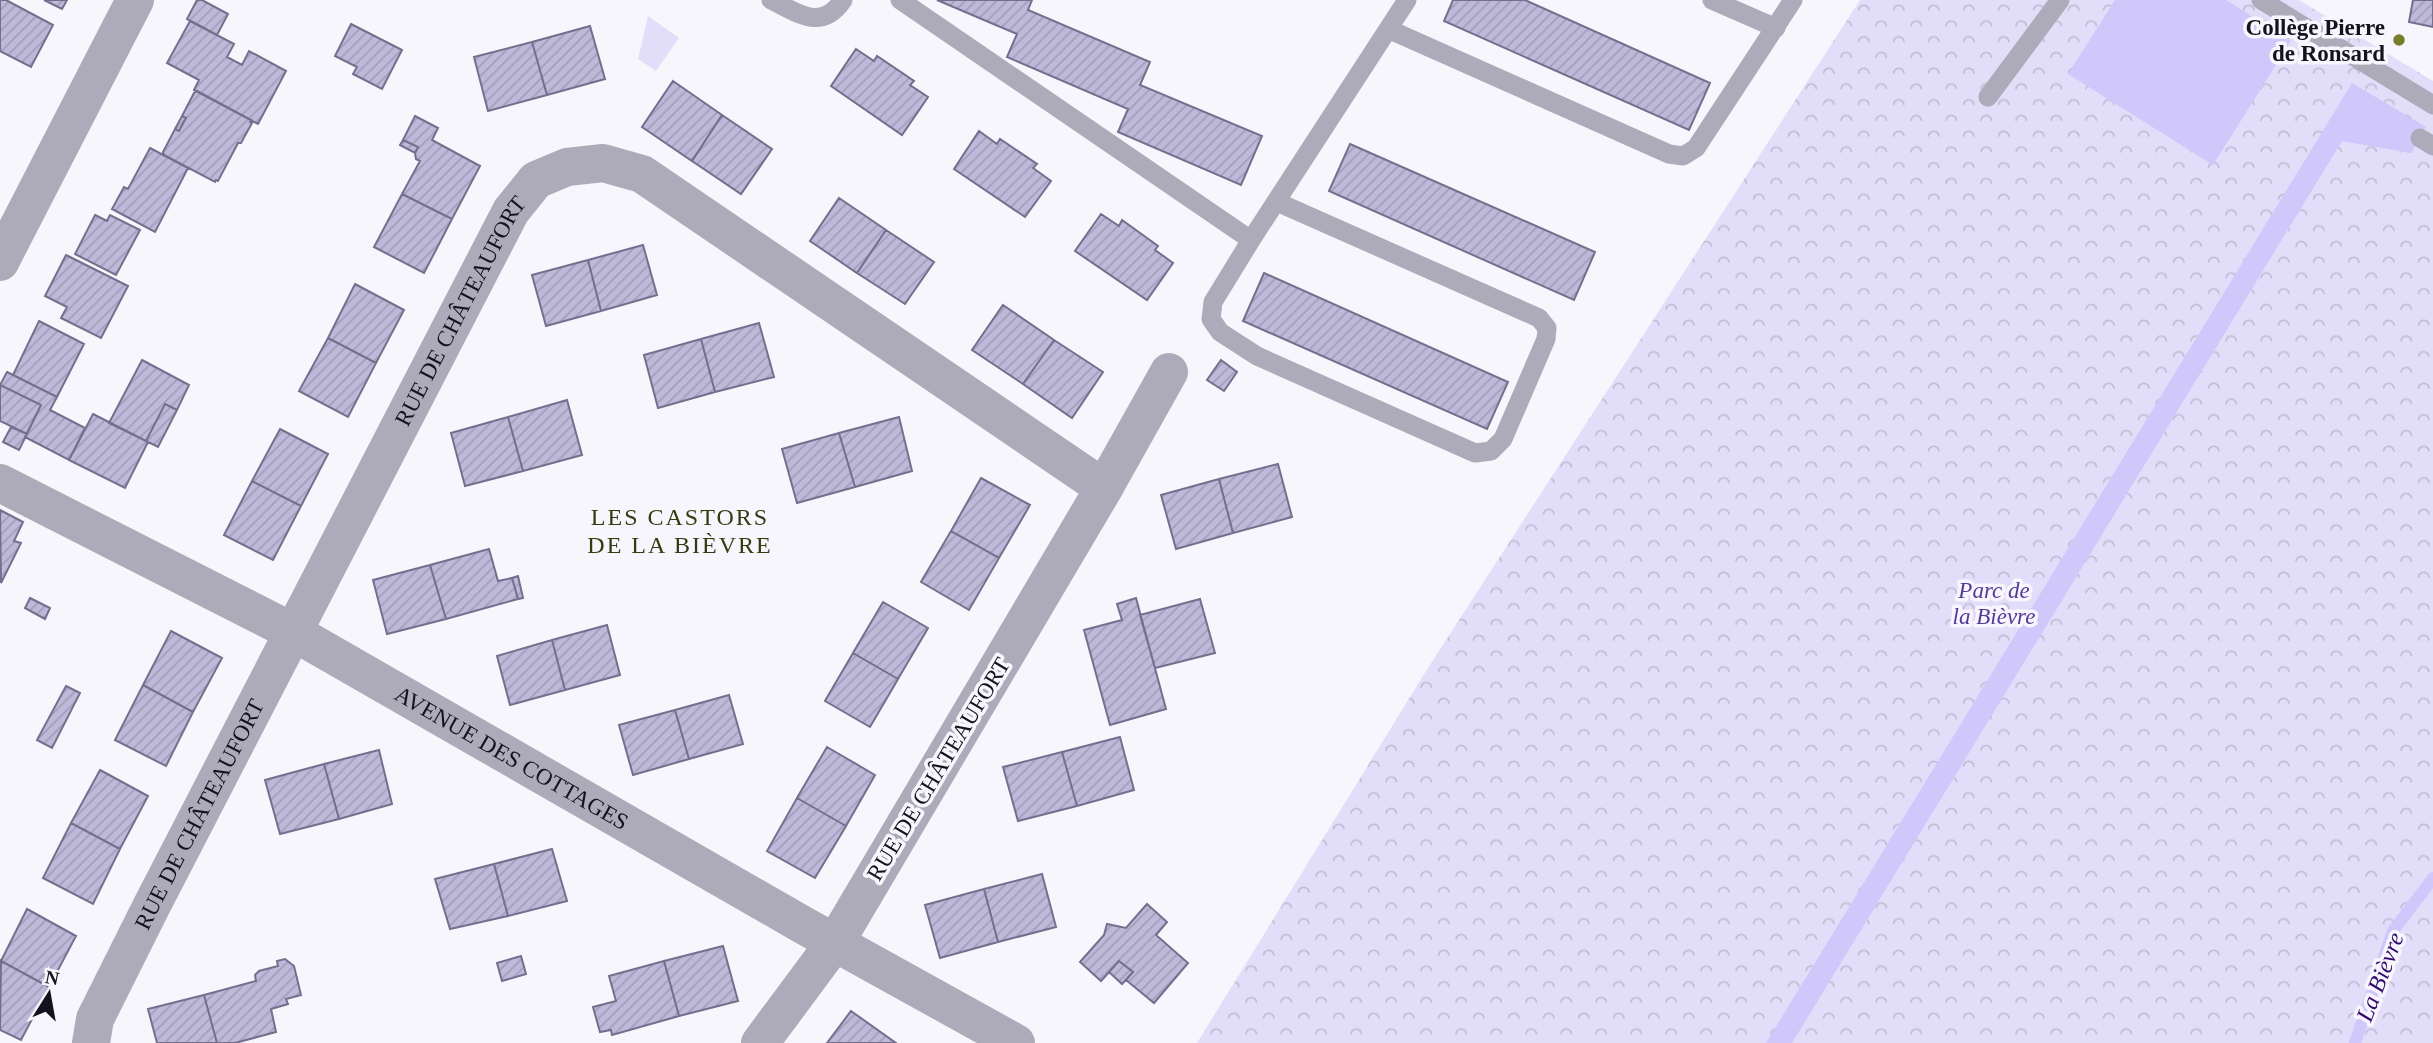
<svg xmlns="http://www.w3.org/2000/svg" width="2433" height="1043" viewBox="0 0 2433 1043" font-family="'Times New Roman',serif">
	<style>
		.park { fill: url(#park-crowns) }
		.garden { fill: #e2defa }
		.water { fill: #d0c7fa }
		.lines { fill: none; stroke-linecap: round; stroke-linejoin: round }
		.stream { stroke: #d0c7fa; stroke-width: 12 }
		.building { fill: url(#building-hatch); stroke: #746f8d; stroke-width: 2 }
		.lane { stroke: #adabba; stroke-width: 19 }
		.street { stroke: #adabba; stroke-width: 38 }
		.poi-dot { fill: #787e28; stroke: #f7f6fd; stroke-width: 2.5 }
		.labels { text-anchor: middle; stroke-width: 7; stroke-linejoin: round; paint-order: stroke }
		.poi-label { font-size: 23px; font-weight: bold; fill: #14121d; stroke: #f7f6fd; text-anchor: end }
		.street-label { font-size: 23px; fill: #14121d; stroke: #f7f6fd }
		.park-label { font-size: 23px; font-style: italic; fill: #553997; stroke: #f7f6fd }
		.neighbourhood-label { font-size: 24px; letter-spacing: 2px; fill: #373a11; stroke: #f7f6fd }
		.water-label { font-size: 24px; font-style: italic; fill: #330c6d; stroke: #f7f6fd }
	</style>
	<defs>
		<pattern id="park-crowns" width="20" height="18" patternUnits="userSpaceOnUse" patternTransform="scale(1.75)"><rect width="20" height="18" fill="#e2defa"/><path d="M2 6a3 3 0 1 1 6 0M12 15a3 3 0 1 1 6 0" fill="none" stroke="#c1bdd6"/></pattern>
		<pattern id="building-hatch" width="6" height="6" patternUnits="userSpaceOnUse" patternTransform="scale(1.75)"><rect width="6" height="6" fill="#beb9d9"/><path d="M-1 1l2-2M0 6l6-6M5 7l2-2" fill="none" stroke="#a29eba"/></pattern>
	</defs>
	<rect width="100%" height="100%" fill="#f7f6fd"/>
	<path class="park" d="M1860 0H2299L2433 81V1043H1197L1426 671Z"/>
	<path class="garden" d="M648 16 679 38 656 71 638 59Z"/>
	<path class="water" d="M2115 0H2226L2291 41 2213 165 2068 74Z
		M2352 83 2426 127 2411 153 2342 141 1792 1043H1766Z"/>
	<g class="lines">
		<path class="stream" d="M2355 1043 2393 931 2433 878"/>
	</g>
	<path class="building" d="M0 0H6L53 25 31 67 0 51Z
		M44 0H67L62 9Z
		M197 0H202L228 14 217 35 187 19Z
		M937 0H1032L1028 10 1150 62 1140 85 1262 136 1241 185 1118 132 1128 109 1007 57 1017 34Z
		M1453 0H1525L1710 83 1689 130 1444 21Z
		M2413 0H2433V27L2409 22Z
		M190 21 234 44 227 57 242 65 249 51 286 71 258 124 194 90 199 80 167 63Z
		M351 24 402 50 382 89 353 74 357 67 335 56Z
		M590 26 605 79 547 95 532 42Z
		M532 42 547 95 488 111 474 57Z
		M856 49 874 61 877 56 914 81 910 85 928 97 902 135 831 86Z
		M673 81 722 115 692 161 642 127Z
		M197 91 251 120 250 122 252 123 241 143H238L218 181 216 180 215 182 164 155 163 152 175 129 179 131 186 118 182 116 194 93Z
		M722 115 772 149 741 194 692 161Z
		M182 116 186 118 179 131 175 129Z
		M415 116 438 128 432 140 480 166 452 219 402 194 420 161 416 159 415 153 418 147 403 140Z
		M979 131 997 144 1000 139 1037 164 1033 168 1051 181 1025 217 954 169Z
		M403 140 418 147 415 153 400 145Z
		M1350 144 1595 252 1574 300 1329 191Z
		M150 148 188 168 155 232 112 209 124 187 128 189Z
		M402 194 452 219 424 273 374 247Z
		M839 198 886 230 857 273 810 241Z
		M1101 214 1119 226 1122 220 1158 246 1155 250 1173 263 1147 300 1075 251Z
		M95 215 107 221 110 215 140 230 116 275 75 254Z
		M886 230 934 262 905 304 857 273Z
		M643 245 657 295 601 311 588 260Z
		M66 255 128 286 101 338 61 318 67 307 45 296Z
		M588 260 601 311 546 326 532 275Z
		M1264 273 1508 382 1487 429 1243 321Z
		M355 284 404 310 376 363 328 338Z
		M1003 305 1054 340 1023 384 972 350Z
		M39 321 84 344 57 397 13 375Z
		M759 323 774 377 715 392 701 339Z
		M328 338 376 363 348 417 299 391Z
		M701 339 715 392 658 408 644 355Z
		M1054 340 1103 372 1072 418 1023 384Z
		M142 360 189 385 177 410 165 404 146 441 109 423Z
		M1221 360 1237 372 1224 391 1207 380Z
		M7 372 57 397 50 410 85 428 69 460 25 437 41 405 0 385Z
		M0 385 41 405 27 434 0 421Z
		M567 400 582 455 523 471 508 417Z
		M165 404 177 410 158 447 146 441Z
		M93 414 148 442 125 488 69 460Z
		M508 417 523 471 465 486 451 433Z
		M899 417 912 471 855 487 839 433Z
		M11 427 27 434 19 450 3 442Z
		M280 429 328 454 301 506 252 481Z
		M839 433 855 487 797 503 782 449Z
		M1278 464 1292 517 1233 533 1219 479Z
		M981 478 1030 505 999 558 951 531Z
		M1219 479 1233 533 1176 549 1161 495Z
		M252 481 301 506 273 560 224 535Z
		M0 510 23 522 14 541 21 543 1 583Z
		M951 531 999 558 969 610 921 582Z
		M489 549 498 581 512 578 518 599 446 619 430 565Z
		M430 565 446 619 387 634 373 580Z
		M518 576 523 598 518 599 512 578Z
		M30 598 50 608 45 619 25 608Z
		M1136 598 1166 709 1110 725 1084 630 1122 620 1117 604Z
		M1200 599 1215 653 1155 668 1140 615Z
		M883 602 928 628 898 679 853 653Z
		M607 625 620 675 565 690 552 640Z
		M171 631 222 658 193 712 143 685Z
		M552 640 565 690 510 705 497 656Z
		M853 653 898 679 870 727 825 701Z
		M143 685 193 712 166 766 115 740Z
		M66 686 80 693 52 748 37 740Z
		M729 695 743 744 689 759 675 710Z
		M675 710 689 759 633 775 619 725Z
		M1120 737 1134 790 1077 806 1062 752Z
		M827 747 875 775 846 826 797 798Z
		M379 750 392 804 339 819 324 764Z
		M1062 752 1077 806 1018 821 1003 767Z
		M324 764 339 819 280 834 265 780Z
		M100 770 148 796 120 849 71 823Z
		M797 798 846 826 815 878 767 851Z
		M71 823 120 849 93 904 43 878Z
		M552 849 567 901 508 916 494 864Z
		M494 864 508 916 450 929 435 879Z
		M1042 874 1056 927 998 942 984 889Z
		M984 889 998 942 940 958 925 905Z
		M1147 904 1167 922 1156 935 1188 963 1154 1003 1126 980 1133 972 1119 961 1101 981 1080 962 1104 935 1107 924 1126 928Z
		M27 909 76 936 49 987 1 961Z
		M723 946 738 1001 679 1016 664 961Z
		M521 956 526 974 502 981 497 963Z
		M285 959 294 966 301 995 286 999 288 1004 271 1009 276 1032 235 1043H217L204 995 256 981 255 975 259 971 278 966 277 961Z
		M1 961 49 987 21 1040 0 1030Z
		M664 961 679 1016 612 1035 611 1030 600 1032 593 1007 616 1001 609 976Z
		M1119 961 1133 972 1122 984 1109 972Z
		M204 995 217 1043H157L148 1009Z
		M851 1011 896 1043H827Z"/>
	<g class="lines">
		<path class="lane" d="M771 0C798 13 821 32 843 0
			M900 0 1251 240 1407 0
			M1712 0 1776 28
			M2261 0 2433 105
			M1388 29 1669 154 1683 156 1696 148 1793 0
			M1988 97 2060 0
			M2420 138 2433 146
			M1251 240 1213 302 1211 319 1220 332 1257 356 1475 453 1491 451 1503 439 1546 339 1547 328 1539 318 1277 202"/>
		<g class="street">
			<path d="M0 262 135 0"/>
			<path id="s1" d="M0 483 293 632 803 925 1016 1043"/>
			<path d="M1104 488 1169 372"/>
			<path id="s2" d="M91 1043 95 1019 151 907 511 211 536 180 567 167 603 163 642 174 1104 488 838 938 760 1043"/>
		</g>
	</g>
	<circle class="poi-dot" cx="2399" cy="40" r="7"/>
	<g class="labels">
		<g class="poi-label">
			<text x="2385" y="35">Collège Pierre<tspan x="2385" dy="26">de Ronsard</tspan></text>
		</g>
		<g class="street-label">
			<text dy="8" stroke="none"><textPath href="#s2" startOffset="821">RUE DE CHÂTEAUFORT</textPath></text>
			<text dy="8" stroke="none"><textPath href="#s1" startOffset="581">AVENUE DES COTTAGES</textPath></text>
			<text transform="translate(938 769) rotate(-59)" y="8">RUE DE CHÂTEAUFORT</text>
			<text dy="8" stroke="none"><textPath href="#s2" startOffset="254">RUE DE CHÂTEAUFORT</textPath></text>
		</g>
		<g class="park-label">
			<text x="1994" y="598">Parc de<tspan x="1994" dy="26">la Bièvre</tspan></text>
		</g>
		<g class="neighbourhood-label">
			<text x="680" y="525">LES CASTORS<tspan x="680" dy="28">DE LA BIÈVRE</tspan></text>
		</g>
		<g class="water-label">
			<text transform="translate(2380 977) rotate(-69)" y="8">La Bièvre</text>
		</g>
	</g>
	<g transform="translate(49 994) rotate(11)" stroke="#f7f6fd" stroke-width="5" paint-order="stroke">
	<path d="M0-5L12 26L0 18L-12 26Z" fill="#14121d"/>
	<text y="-10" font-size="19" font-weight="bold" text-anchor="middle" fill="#14121d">N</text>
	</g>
</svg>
